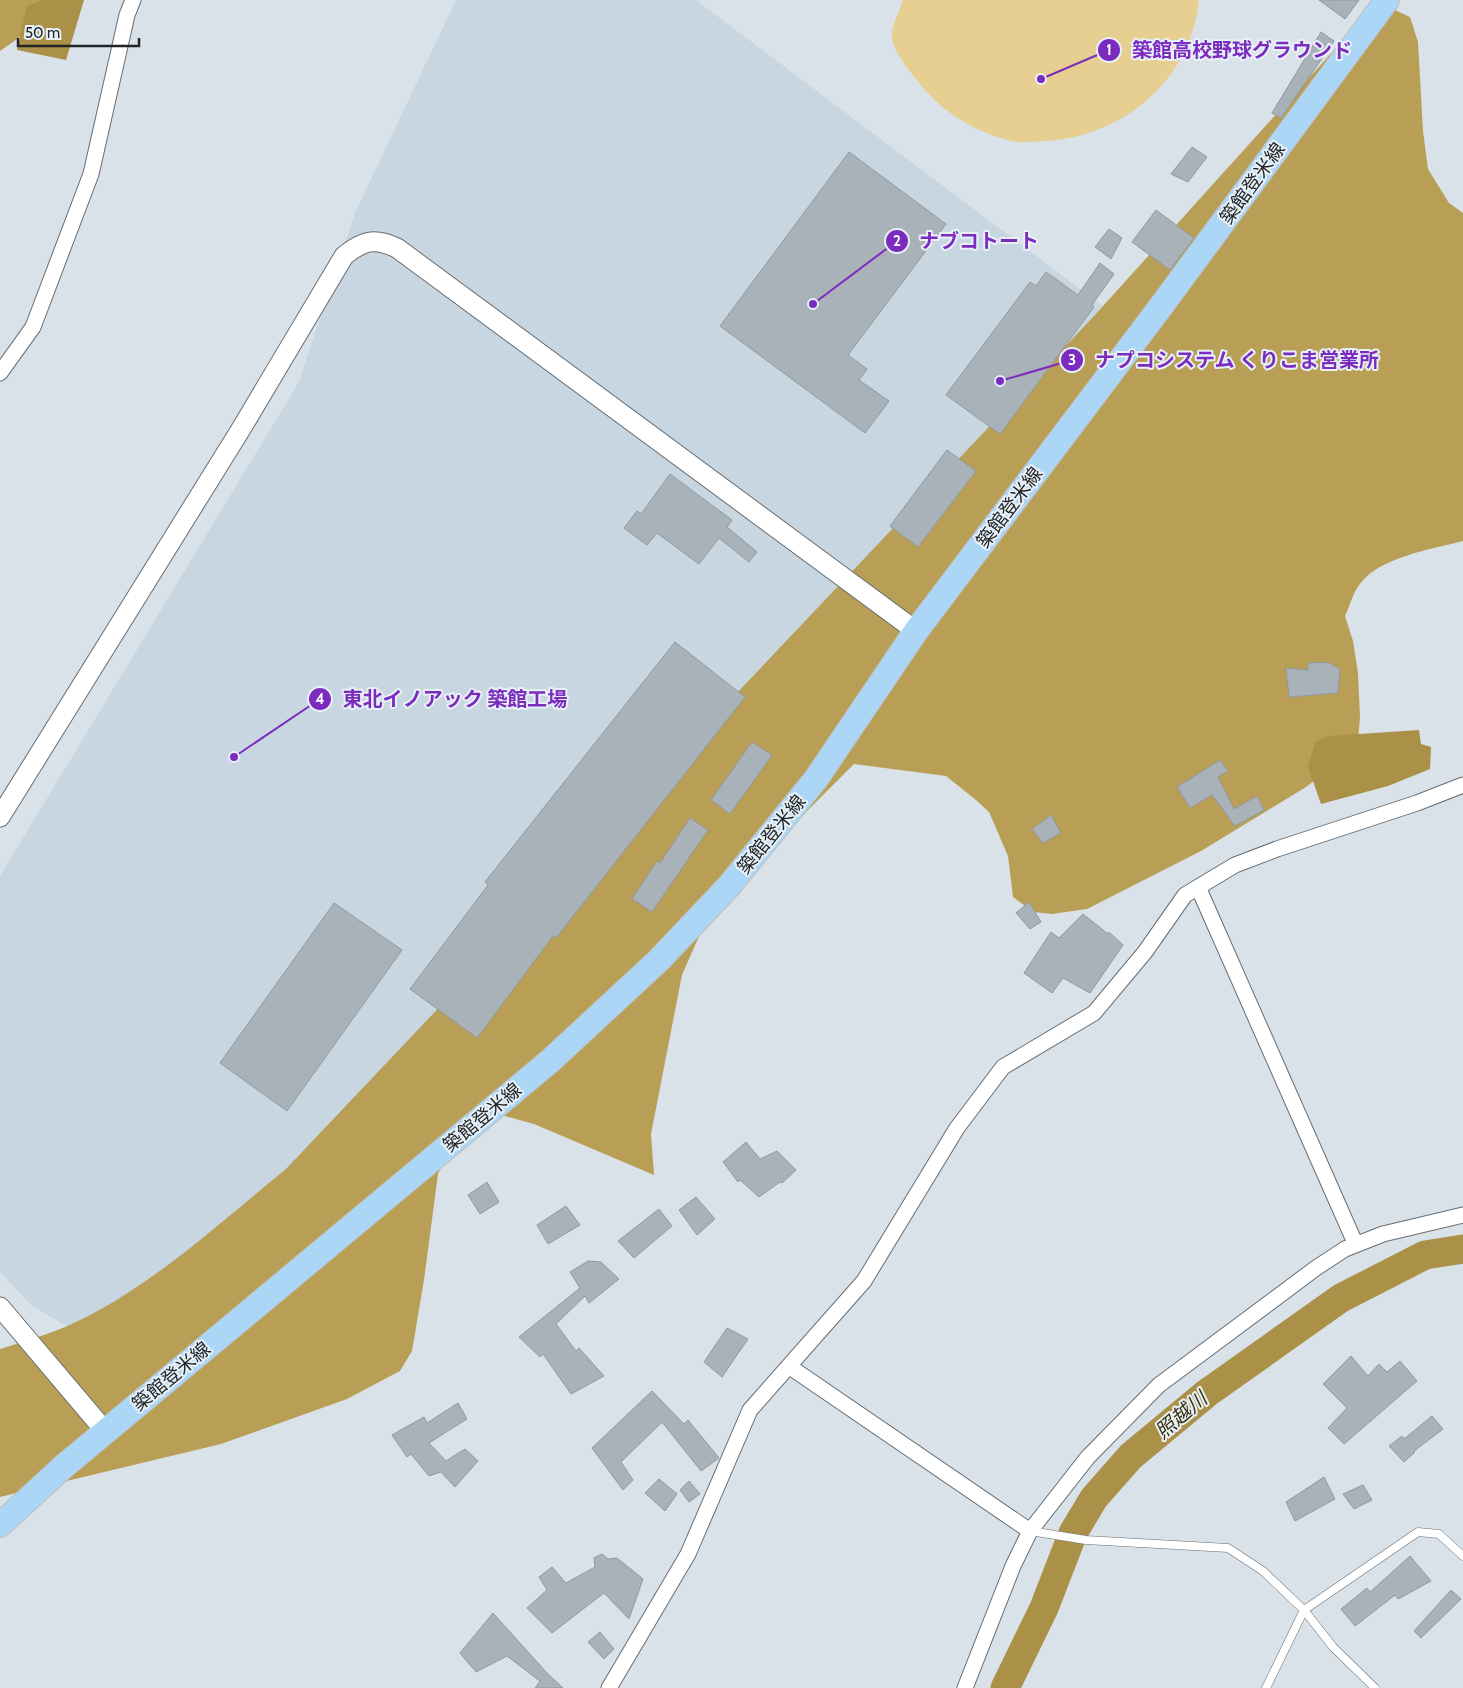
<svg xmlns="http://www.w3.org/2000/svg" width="1463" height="1688" viewBox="0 0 1463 1688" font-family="Cabin,'Noto Sans JP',sans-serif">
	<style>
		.built { fill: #c7d6e1 }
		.green { fill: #e7cf91 }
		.forest { fill: #b99f55 }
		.water { fill: #ab9047 }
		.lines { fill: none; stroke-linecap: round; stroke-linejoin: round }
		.river { stroke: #ab9047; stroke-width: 29 }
		.building { fill: #aab2b9; stroke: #91999f }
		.service-casing { stroke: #666d73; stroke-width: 9 }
		.minor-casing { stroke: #666d73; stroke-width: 17 }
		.tertiary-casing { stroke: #666d73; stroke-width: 21 }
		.primary-casing { stroke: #bdbebe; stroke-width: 26 }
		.service { stroke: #fff; stroke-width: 8 }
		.minor { stroke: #fff; stroke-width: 15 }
		.tertiary { stroke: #fff; stroke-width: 19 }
		.primary { stroke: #acd6f6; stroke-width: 24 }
		.labels { text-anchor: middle; stroke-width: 4; stroke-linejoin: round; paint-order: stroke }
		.street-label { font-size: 19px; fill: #222527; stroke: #e7f0f7 }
		.water-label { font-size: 20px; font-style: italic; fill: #3b300e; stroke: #e7f0f7 }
		.leader { fill: none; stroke: #7b2cbf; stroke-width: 2 }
		.callout-dot { fill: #7b2cbf; stroke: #e7f0f7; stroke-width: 2 }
		.mark-label { font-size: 15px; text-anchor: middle; font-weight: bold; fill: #fff }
		.callout-label { font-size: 20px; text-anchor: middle; font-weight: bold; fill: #7b2cbf; stroke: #e7f0f7; stroke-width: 4; stroke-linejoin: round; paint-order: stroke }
	</style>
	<rect width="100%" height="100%" fill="#dae2e9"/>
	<path class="built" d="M456 0H696L1124 322 137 1366 32 1306 0 1272V876L299 382 355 213Z"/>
	<path class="green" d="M903 0H1199C1191 79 1125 136 1046 141 1037 141 1025 143 1016 142 975 133 941 112 916 79 908 69 892 49 892 36 891 26 900 10 903 0Z"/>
	<path class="forest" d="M0 0H53L20 37 0 51Z
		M1391 8 1410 17 1418 42 1423 131 1428 169 1449 203 1463 213V541C1433 549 1379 557 1360 584 1353 592 1350 606 1345 616L1353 641 1358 673 1360 717 1358 740 1340 760 1306 787 1201 851 1087 909 1052 914 1033 912 1013 897 1008 856 989 812 976 800 946 776 854 764 792 826 717 895 682 975 651 1134 654 1175 534 1124 505 1116 483 1117 455 1138 438 1174 424 1280 412 1351 400 1371 347 1399 221 1444 0 1497V1349C21 1342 44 1336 65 1327 146 1292 218 1224 286 1169L1094 316 1335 49 1369 16Z"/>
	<path class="water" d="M43 0H84L66 60 17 50 27 6Z
		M1419 730 1421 744 1431 747 1430 769 1388 786 1321 804 1308 767 1315 742 1329 736Z"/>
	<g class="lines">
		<path class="river" d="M1005 1688 1044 1608 1073 1533 1094 1498 1131 1456 1207 1393 1341 1298 1425 1255 1463 1249"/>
	</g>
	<path class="building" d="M1319 0H1359L1345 19Z
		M1321 32 1334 41 1281 118 1272 113Z
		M1192 147 1207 157 1188 182 1171 174Z
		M849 152 946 224 848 355 867 369 859 380 889 401 865 433 720 326Z
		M1156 210 1194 238 1170 270 1132 242Z
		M1109 229 1122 238 1111 259 1095 247Z
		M1100 263 1114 274 1092 305 1094 307 1000 434 946 395 1030 282 1036 286 1046 272 1078 295Z
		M947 450 976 471 918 547 890 526Z
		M670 474 732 520 727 527 757 552 749 562 719 538 699 564 657 533 647 545 624 528 637 511 641 514Z
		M675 642 745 697 556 938 553 936 477 1038 410 989 488 885 485 882Z
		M1327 662 1340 669 1338 693 1289 697 1286 668 1308 670V663Z
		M752 742 772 755 730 814 711 800Z
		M1220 760 1228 771 1218 777 1234 809 1257 796 1264 810 1235 826 1212 795 1190 808 1177 787Z
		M1051 815 1061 833 1043 843 1032 829Z
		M690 818 708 830 652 912 632 899 657 861 660 863Z
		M1029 902 1041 922 1030 929 1016 913Z
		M334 903 402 950 287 1111 220 1063Z
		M1083 914 1108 934 1109 932 1123 945 1090 993 1063 978 1052 993 1024 973 1051 932 1059 938Z
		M746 1142 760 1159 777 1151 796 1170 782 1183 780 1182 759 1197 740 1180 738 1182 723 1162Z
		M487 1182 499 1202 480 1214 468 1195Z
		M696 1197 715 1219 697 1235 679 1210Z
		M566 1206 580 1225 548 1244 537 1225Z
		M659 1209 672 1226 634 1258 618 1241Z
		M588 1261 601 1262 619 1279 589 1303 585 1296 556 1324 576 1351 579 1348 604 1376 571 1394 543 1354 540 1357 519 1337 580 1288 570 1272Z
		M727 1328 748 1339 722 1377 704 1362Z
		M1351 1356 1368 1376 1379 1364 1387 1372 1400 1361 1417 1381 1344 1444 1328 1428 1347 1408 1323 1384Z
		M652 1391 684 1424 688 1420 719 1458 701 1471 662 1422 621 1462 633 1480 623 1490 592 1448Z
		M458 1403 467 1419 429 1443 446 1461 465 1449 478 1461 455 1487 441 1472 429 1476 411 1454 407 1457 392 1435 424 1417 427 1423Z
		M1432 1416 1443 1429 1414 1451 1415 1452 1404 1462 1389 1446 1402 1436 1404 1439Z
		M1324 1477 1335 1499 1295 1521 1286 1502Z
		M659 1479 677 1494 665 1511 645 1493Z
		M689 1481 700 1494 689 1502 680 1490Z
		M1363 1485 1372 1500 1354 1509 1343 1494Z
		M602 1554 608 1559 617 1558 643 1579 629 1619 604 1593 552 1633 527 1608 547 1590 539 1577 552 1567 566 1583 595 1567 594 1558Z
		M1410 1556 1431 1581 1398 1599 1395 1595 1355 1626 1341 1609 1367 1588 1370 1592Z
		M1451 1590 1461 1599 1421 1638 1414 1631Z
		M493 1613 547 1673 563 1688H535L540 1681 507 1656 476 1672 460 1653Z
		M600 1632 614 1649 604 1659 588 1642Z"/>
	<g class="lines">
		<defs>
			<path id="service" d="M1030 1531 1086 1540 1228 1548 1263 1571 1304 1610 1333 1647 1375 1688
				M1266 1688 1304 1610 1418 1532 1439 1534 1463 1556"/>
			<path id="minor" d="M0 373 33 327 91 174 127 15 133 0
				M1198 887 1356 1245
				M790 1367 1030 1531
				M609 1688 688 1554 750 1410 864 1281 957 1128 1003 1067 1094 1013 1145 952 1185 895 1235 865 1277 849 1417 803 1463 785
				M965 1688 1013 1566 1030 1531 1088 1457 1159 1385 1316 1268 1345 1249 1383 1234 1463 1215"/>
			<path id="tertiary" d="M0 817 241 429 344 256C362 241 374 237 397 248L916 631
				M0 1307 105 1431"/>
			<path id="primary" d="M0 1525 63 1467 550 1061 659 960 729 886 816 779 916 631 1159 309 1387 0"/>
		</defs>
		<use href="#service" class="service-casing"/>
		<use href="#minor" class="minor-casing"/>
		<use href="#tertiary" class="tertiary-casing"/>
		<use href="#primary" class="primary-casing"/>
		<use href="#service" class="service"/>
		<use href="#minor" class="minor"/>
		<use href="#tertiary" class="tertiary"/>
		<use href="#primary" class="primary"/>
	</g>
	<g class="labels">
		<g class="street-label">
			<text transform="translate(1252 183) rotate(-54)" y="7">築館登米線</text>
			<text transform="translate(1009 507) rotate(-53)" y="7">築館登米線</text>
			<text transform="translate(771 834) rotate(-51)" y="7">築館登米線</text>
			<text transform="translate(482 1117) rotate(-40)" y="7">築館登米線</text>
			<text transform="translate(171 1376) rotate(-40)" y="7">築館登米線</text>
		</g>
		<g class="water-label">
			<text transform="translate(1181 1415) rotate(-40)" y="7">照越川</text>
		</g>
	</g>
	<path class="leader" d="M1041 79L1109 50M813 304L897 241M1000 381L1072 360M234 757L320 699"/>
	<g class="callout-dot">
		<circle cx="1041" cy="79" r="5"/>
		<circle cx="813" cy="304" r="5"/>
		<circle cx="1000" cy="381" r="5"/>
		<circle cx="234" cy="757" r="5"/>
		<circle cx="1109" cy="50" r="12"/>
		<circle cx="897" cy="241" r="12"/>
		<circle cx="1072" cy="360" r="12"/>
		<circle cx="320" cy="699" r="12"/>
	</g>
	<g class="mark-label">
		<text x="1109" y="55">1</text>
		<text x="897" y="246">2</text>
		<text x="1072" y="365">3</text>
		<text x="320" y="704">4</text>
	</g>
	<g class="callout-label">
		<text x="1242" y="57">築館高校野球グラウンド</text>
		<text x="979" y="248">ナブコトート</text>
		<text x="1237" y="367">ナプコシステム くりこま営業所</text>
		<text x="455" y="706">東北イノアック 築館工場</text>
	</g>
	<path d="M18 38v8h121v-8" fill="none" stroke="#222527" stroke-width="2.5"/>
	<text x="25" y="38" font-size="15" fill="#222527" stroke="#e7f0f7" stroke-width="4" paint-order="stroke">50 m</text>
</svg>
